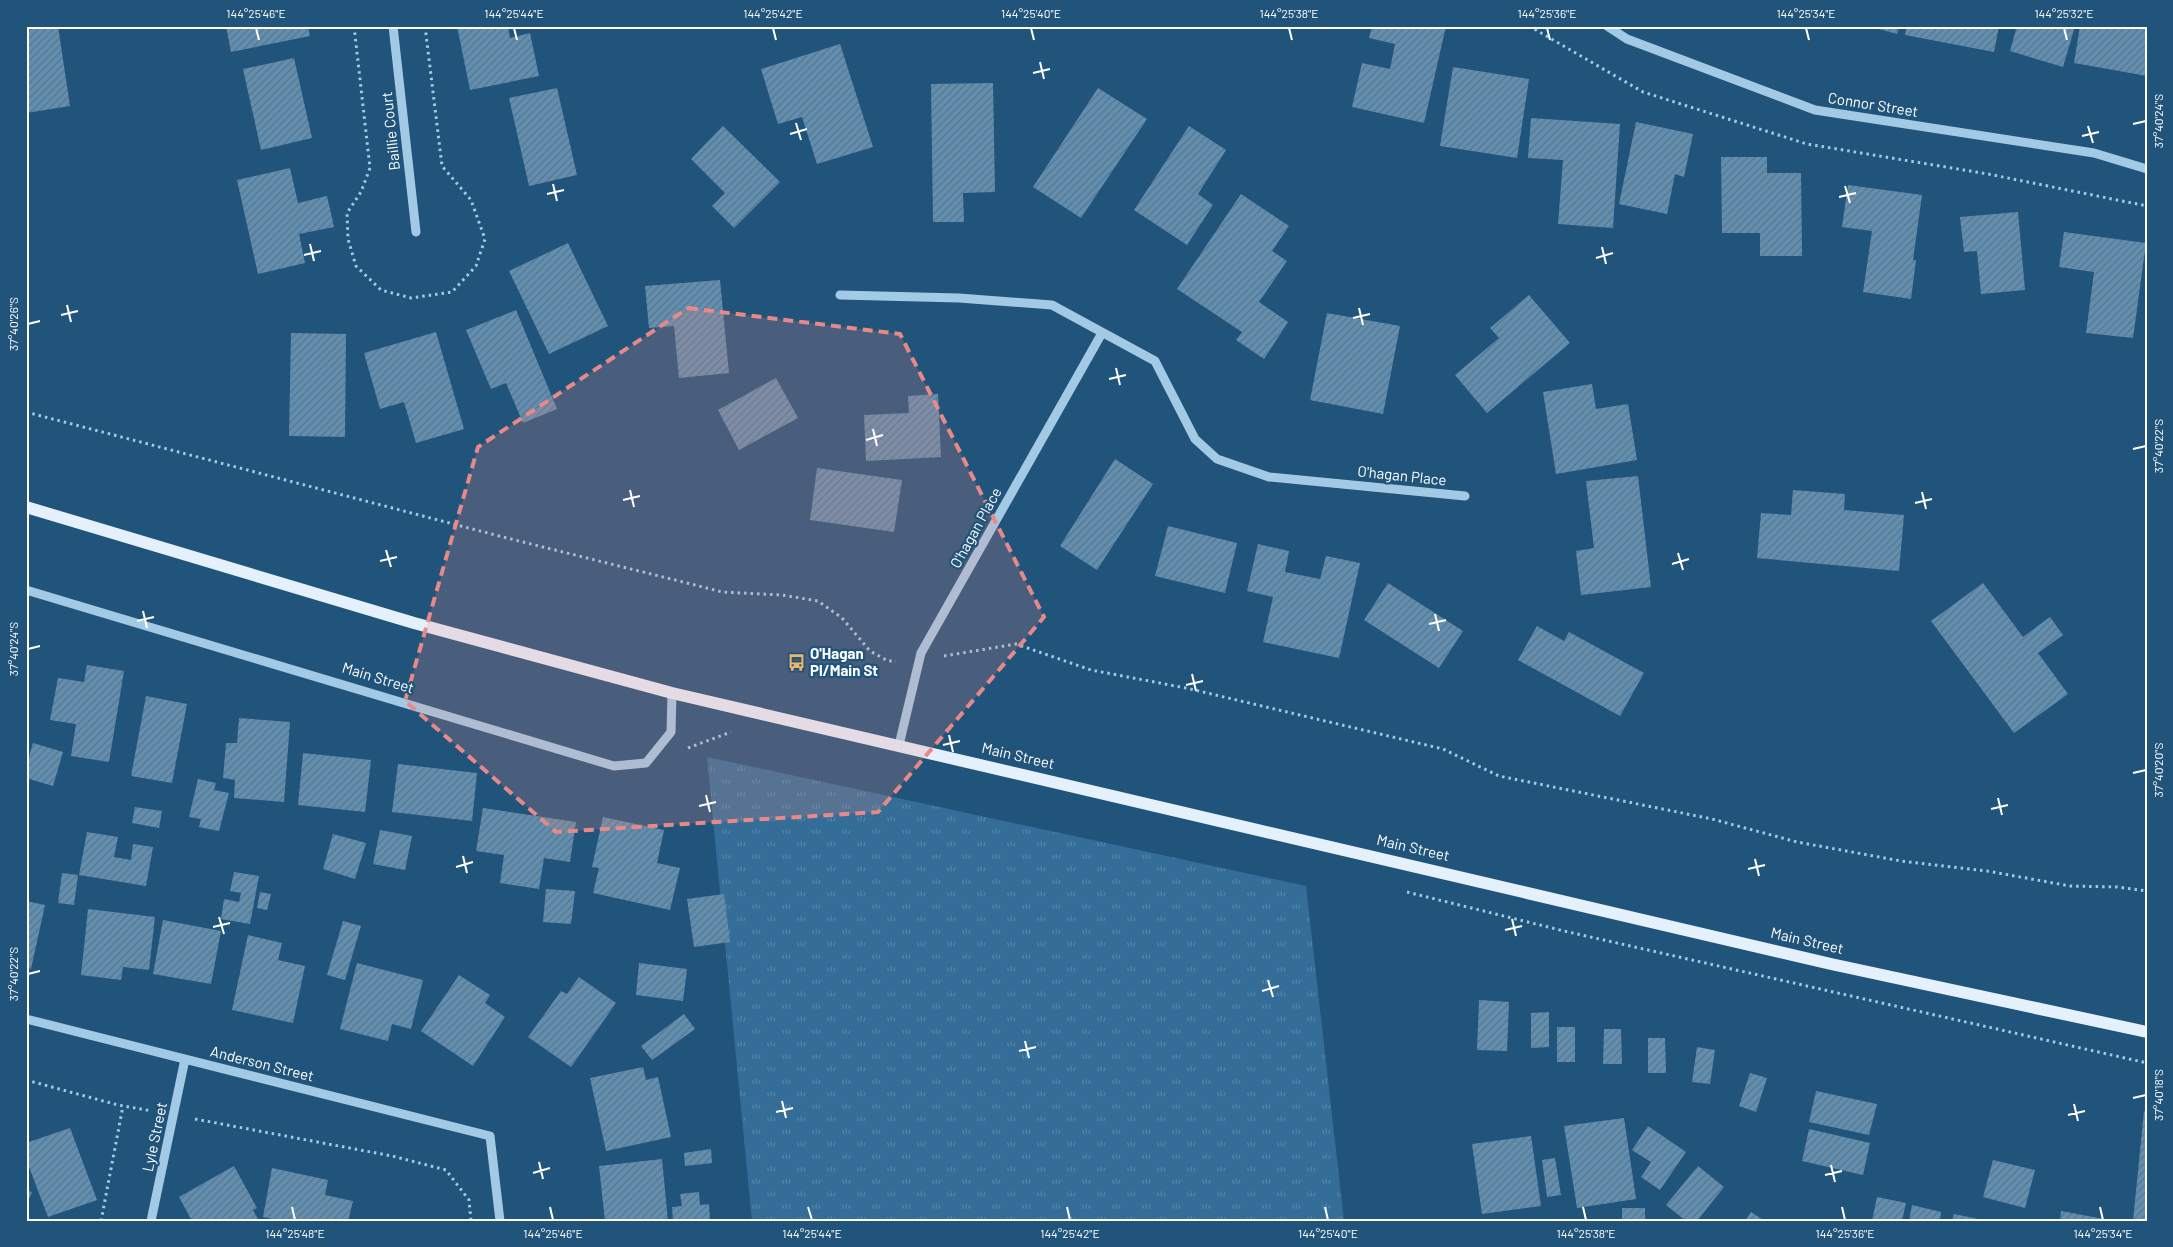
<svg xmlns="http://www.w3.org/2000/svg" width="2173" height="1247" viewBox="0 0 2173 1247" font-family="Barlow,sans-serif">
	<style>
		.grass { fill: url(#grass-tufts) }
		.building { fill: url(#building-hatch) }
		.lines { fill: none; stroke-linecap: round; stroke-linejoin: round }
		.path { stroke: #a3cae5; stroke-width: 3; stroke-dasharray: 2.5 4; stroke-linecap: butt }
		.minor { stroke: #a3cae5; stroke-width: 9 }
		.major { stroke: #e4f1fd; stroke-width: 12 }
		.marked { fill: #e88989; fill-opacity: 0.2; stroke: #e88989; stroke-width: 4; stroke-dasharray: 10 6; stroke-linejoin: round }
		.ticks { fill: none; stroke: #fff; stroke-width: 2 }
		.labels { text-anchor: middle; stroke-width: 4.5; stroke-linejoin: round; paint-order: stroke }
		.street-label { font-size: 15px; fill: #fff; stroke: #21547a }
		.poi-label { font-size: 15px; font-weight: bold; fill: #fff; stroke: #21547a; text-anchor: start }
		.neatline { fill: none; stroke: #fff; stroke-width: 2 }
		.ticks-label { font-size: 12px; text-anchor: middle; fill: #fff }
	</style>
	<defs>
		<pattern id="grass-tufts" width="24" height="20" patternUnits="userSpaceOnUse" patternTransform="scale(1.25)"><rect width="24" height="20" fill="#346e98"/><path d="M3 7l-1-3M5 7V3M7 7l1-3M15 17l-1-3M17 17v-4M19 17l1-3" fill="none" stroke="#5284a7"/></pattern>
		<pattern id="building-hatch" width="6" height="6" patternUnits="userSpaceOnUse" patternTransform="scale(1.25)"><rect width="6" height="6" fill="#628fb0"/><path d="M-1 1l2-2M0 6l6-6M5 7l2-2" fill="none" stroke="#597488"/></pattern>
	</defs>
	<rect width="100%" height="100%" fill="#21547a"/>
	<path class="grass" d="M707 757 1306 886 1344 1221H752Z"/>
	<path class="building" d="M26 26H58L70 106 26 113Z
		M226 26H308L310 36 231 52Z
		M457 26H508L510 38 530 33 539 76 470 90Z
		M1372 26H1446L1424 123 1352 107 1362 63 1390 69 1395 44 1369 38Z
		M1868 26H1899L1897 34Z
		M1907 26H1999L1994 52 1905 35Z
		M2017 26H2075L2063 67 2010 51Z
		M2080 26H2147V76L2074 63Z
		M840 44 873 147 817 164 802 117 778 124 761 69Z
		M294 58 312 138 261 150 243 69Z
		M1453 67 1529 79 1517 158 1440 146Z
		M993 83 995 192 963 193 964 222H933L931 84Z
		M557 88 577 175 529 186 509 98Z
		M1098 88 1147 119 1081 218 1033 187Z
		M1531 118 1620 124 1613 228 1558 224 1563 160 1528 158Z
		M1636 122 1693 134 1684 177 1675 174 1667 214 1619 204Z
		M723 126 780 182 734 228 712 206 725 193 691 159Z
		M1189 126 1226 150 1198 194 1213 205 1187 245 1134 210Z
		M1721 157H1767V173H1801L1802 256H1760V233H1722Z
		M290 168 298 203 327 196 334 227 299 234 305 263 258 274 237 180Z
		M1848 185 1922 195 1913 260H1916L1911 299 1863 292 1872 231 1842 227Z
		M1241 194 1289 226 1272 251 1287 261 1259 302 1288 322 1264 359 1236 340 1242 332 1177 289Z
		M2018 212 2025 290 1981 294 1977 251 1964 252 1960 217Z
		M2064 232 2146 243 2133 338 2086 333 2094 272 2059 267Z
		M568 243 608 326 549 354 509 271Z
		M720 280 729 373 679 378 674 326 649 328 645 286Z
		M1529 295 1570 343 1487 413 1455 375 1499 338 1490 328Z
		M516 310 557 409 523 423 506 383 491 389 466 330Z
		M1327 313 1400 326 1383 414 1310 400Z
		M436 332 464 429 416 443 404 402 380 409 364 353Z
		M291 333 346 334 345 437 289 436Z
		M776 378 798 418 739 450 718 410Z
		M1592 384 1596 409 1628 404 1637 460 1556 474 1543 392Z
		M938 394 941 457 866 461 864 415 909 413 908 396Z
		M1115 459 1153 484 1097 570 1060 546Z
		M817 468 902 480 894 532 810 520Z
		M1638 476 1651 587 1581 595 1576 551 1594 548 1586 481Z
		M1793 490 1845 494 1844 510 1904 515 1899 571 1757 558 1761 513 1791 515Z
		M1168 526 1237 543 1225 593 1155 576Z
		M1258 544 1289 551 1285 572 1320 579 1326 556 1360 563 1339 658 1263 642 1273 597 1247 591Z
		M1388 583 1463 631 1439 668 1364 620Z
		M1983 583 2023 637 2050 617 2063 635 2038 653 2068 694 2014 733 1931 621Z
		M1537 626 1564 641 1569 632 1644 673 1620 716 1518 660Z
		M87 665 124 671 109 762 71 756 76 724 50 720 58 678 84 682Z
		M146 696 187 704 172 783 131 776Z
		M239 718 290 722 284 802 234 798 235 780 223 778 226 743H237Z
		M33 743 63 752 53 786 26 778V767Z
		M303 753 371 760 365 812 298 805Z
		M398 764 477 773 472 821 392 812Z
		M198 779 216 783 214 790 229 793 219 831 199 827 201 819 189 817Z
		M135 807 162 811 159 828 132 823Z
		M483 808 576 822 570 862 544 858 539 889 500 883 504 855 476 851Z
		M603 817 664 830 657 863 680 868 670 910 593 893 599 868 592 867Z
		M380 830 412 836 405 870 373 864Z
		M87 832 118 837 114 857 131 860 133 844 153 847 146 886 79 875Z
		M333 834 366 843 355 879 323 869Z
		M234 872 259 876 250 924 221 919 224 899 239 902 241 893 230 891Z
		M62 873 78 875 74 905 58 903Z
		M546 889 575 891 571 924 543 922Z
		M260 892 271 894 267 910 257 908Z
		M724 894 730 942 694 947 687 899Z
		M26 901 45 905 31 969 26 968Z
		M88 909 155 917 149 970 123 967 121 980 81 975Z
		M163 920 221 931 211 984 153 974Z
		M343 921 361 926 345 980 327 975Z
		M248 935 282 943 278 960 305 966 293 1023 232 1010Z
		M357 963 423 980 411 1029 392 1024 388 1041 340 1029Z
		M639 963 687 969 683 1001 636 995Z
		M459 975 490 995 485 1003 505 1017 473 1066 421 1031Z
		M579 977 616 1003 571 1067 528 1037 561 991 567 994Z
		M1479 1000 1509 1002 1507 1051 1477 1050Z
		M1549 1012V1047L1531 1048V1013Z
		M684 1014 695 1029 652 1060 641 1046Z
		M1557 1027H1575V1062H1557Z
		M1604 1029H1621L1622 1064H1603Z
		M1648 1038H1665L1666 1073H1648Z
		M1697 1047 1715 1050 1710 1084 1692 1082Z
		M643 1067 646 1080 658 1077 671 1137 606 1151 590 1078Z
		M1750 1073 1767 1078 1756 1112 1739 1106Z
		M1816 1091 1877 1104 1869 1135 1809 1122Z
		M2144 1111 2147 1112V1221H2133Z
		M1624 1118 1636 1199 1577 1208 1564 1126Z
		M1648 1126 1686 1152 1660 1190 1641 1177 1651 1162 1632 1150Z
		M70 1128 97 1200 48 1217 26 1159V1143Z
		M1809 1129 1870 1143 1863 1175 1802 1161Z
		M1531 1136 1541 1206 1482 1214 1472 1144Z
		M711 1149 712 1163 685 1166 684 1153Z
		M1555 1158 1561 1195 1547 1197 1542 1160Z
		M662 1159 668 1221H605L599 1166Z
		M1993 1160 2035 1170 2025 1208 1983 1197Z
		M234 1166 257 1208 253 1210 259 1221H192L179 1197Z
		M1698 1166 1724 1187 1697 1221H1686L1666 1205Z
		M272 1168 328 1180 325 1195 353 1201 348 1221H282L263 1217Z
		M26 1190 32 1192 26 1205Z
		M699 1192 700 1205 709 1204 710 1221H673L672 1207 682 1206 680 1194Z
		M1877 1197 1906 1203 1902 1221H1872Z
		M1912 1205 1941 1212 1940 1221H1909Z
		M1622 1208H1645V1221H1622Z
		M2061 1211 2110 1220V1221H2060Z
		M1751 1212 1765 1221H1745Z
		M1954 1214 1983 1220V1221H1952Z"/>
	<g class="lines">
		<path class="path" d="M354 26 370 168 361 192 347 213 348 239 356 266 381 290 411 298 452 292 476 266 485 239 471 200 442 166 425 26
			M1529 26 1643 92 1807 144 1988 174 2147 206
			M26 412 503 537 695 585 722 592 782 595 818 601 842 618 870 651 888 661H896
			M944 656 1016 644 1091 670 1186 688 1443 749 1499 776 1712 819 1797 842 1901 861 1987 871 2070 886 2117 887 2147 891
			M688 748 731 732
			M1407 892 1564 931 2147 1063
			M26 1080 118 1105 152 1111
			M195 1119 392 1156 446 1170 469 1200 471 1221
			M101 1221 123 1106"/>
		<path class="minor" d="M393 26 416 232
			M1607 26 1627 39 1815 110 2094 153 2147 169
			M840 295 959 298 1052 305 1155 361 1195 439 1217 459 1269 477 1465 496
			M26 590 614 766 646 763 671 732 672 693
			M899 745 921 653 1102 333
			M26 1019 490 1136 500 1221
			M151 1221 185 1059"/>
		<path class="major" d="M26 507 414 623 672 693 1831 964 2147 1032"/>
	</g>
	<path class="marked" d="M688 308 900 334 1044 617 878 812 556 832 405 701 478 447Z"/>
	<path class="ticks" d="M256 28 259 40M514 28 517 40M773 28 776 40M1031 28 1034 40M1289 28 1292 40M1547 28 1550 40M1806 28 1809 40M2064 28 2067 40M1040 62 1044 79M1033 73 1050 69M796 123 801 140M2133 124 2146 121M2088 126 2093 143M790 134 807 129M2082 136 2099 132M553 184 557 201M1845 186 1850 203M547 194 564 190M1839 197 1856 193M310 244 314 261M1602 247 1606 264M304 255 321 251M1596 258 1613 253M67 305 71 322M1359 308 1363 325M61 315 78 311M1353 318 1370 314M28 324 40 321M1116 368 1120 385M1109 379 1126 375M873 429 877 446M866 440 883 435M2133 449 2146 446M630 490 634 507M1922 492 1926 509M623 500 640 496M1915 503 1932 499M386 550 391 567M1678 553 1683 570M380 561 397 557M1672 564 1689 559M143 611 147 628M1435 614 1439 631M137 621 154 617M1429 624 1446 620M28 649 40 646M1192 674 1196 691M1186 685 1203 681M949 735 953 752M943 745 960 741M2133 773 2146 770M706 795 710 812M1998 798 2002 815M699 806 716 802M1991 809 2008 805M463 856 467 873M1755 859 1759 876M456 867 473 862M1748 869 1765 865M219 917 224 934M1512 919 1516 936M213 927 230 923M1505 930 1522 926M28 974 40 971M1268 980 1273 997M1262 991 1279 986M1025 1041 1029 1058M1019 1051 1036 1047M2133 1098 2146 1095M782 1101 786 1118M2074 1104 2078 1121M776 1112 793 1108M2068 1115 2085 1111M539 1162 543 1179M1831 1165 1835 1182M533 1173 550 1168M1825 1175 1842 1171M292 1207 295 1220M550 1207 553 1220M808 1207 812 1220M1067 1207 1070 1220M1325 1207 1328 1220M1583 1207 1586 1220M1842 1207 1845 1220M2100 1207 2103 1220"/>
	<defs>
		<symbol id="bus-bare" viewBox="-9 -9 18 18"><path d="M-5-6H5V4H4V6H2V4H-2V6H-4V4H-5ZM-3.5-4V0h7V-4ZM-3.5 1.2v1.5H-2V1.2ZM2 1.2v1.5H3.5V1.2Z" fill="#f1b665" stroke="#21547a" stroke-width="2.5" paint-order="stroke"/></symbol>
	</defs>
	<g fill-rule="evenodd">
		<use href="#bus-bare" x="784" y="650" width="25" height="25"/>
	</g>
	<g class="labels">
		<g class="street-label">
			<text transform="translate(1873 105) rotate(9)" y="5">Connor Street</text>
			<text transform="translate(391 131) rotate(-96)" y="5">Baillie Court</text>
			<text transform="translate(1402 476) rotate(6)" y="5">O'hagan Place</text>
			<text transform="translate(976 528) rotate(-61)" y="5">O'hagan Place</text>
			<text transform="translate(378 678) rotate(17)" y="5">Main Street</text>
			<text transform="translate(1018 756) rotate(13)" y="5">Main Street</text>
			<text transform="translate(1413 848) rotate(13)" y="5">Main Street</text>
			<text transform="translate(1807 941) rotate(13)" y="5">Main Street</text>
			<text transform="translate(262 1064) rotate(14)" y="5">Anderson Street</text>
			<text transform="translate(155 1137) rotate(-78)" y="5">Lyle Street</text>
		</g>
		<g class="poi-label">
			<text x="810" y="659">O'Hagan<tspan x="810" dy="17">Pl/Main St</tspan></text>
		</g>
	</g>
	<rect width="2173" height="1247" fill="none" stroke="#21547a" stroke-width="55"/>
	<rect x="28" y="28" width="2118" height="1192" class="neatline"/>
	<g class="ticks-label">
		<text x="256" y="18">144°25'46"E</text>
		<text x="514" y="18">144°25'44"E</text>
		<text x="773" y="18">144°25'42"E</text>
		<text x="1031" y="18">144°25'40"E</text>
		<text x="1289" y="18">144°25'38"E</text>
		<text x="1547" y="18">144°25'36"E</text>
		<text x="1806" y="18">144°25'34"E</text>
		<text x="2064" y="18">144°25'32"E</text>
		<text transform="translate(2159 121) rotate(-90)" y="4">37°40'24"S</text>
		<text transform="translate(14 324) rotate(-90)" y="4">37°40'26"S</text>
		<text transform="translate(2159 446) rotate(-90)" y="4">37°40'22"S</text>
		<text transform="translate(14 649) rotate(-90)" y="4">37°40'24"S</text>
		<text transform="translate(2159 770) rotate(-90)" y="4">37°40'20"S</text>
		<text transform="translate(14 974) rotate(-90)" y="4">37°40'22"S</text>
		<text transform="translate(2159 1095) rotate(-90)" y="4">37°40'18"S</text>
		<text x="295" y="1238">144°25'48"E</text>
		<text x="553" y="1238">144°25'46"E</text>
		<text x="812" y="1238">144°25'44"E</text>
		<text x="1070" y="1238">144°25'42"E</text>
		<text x="1328" y="1238">144°25'40"E</text>
		<text x="1586" y="1238">144°25'38"E</text>
		<text x="1845" y="1238">144°25'36"E</text>
		<text x="2103" y="1238">144°25'34"E</text>
	</g>
</svg>
